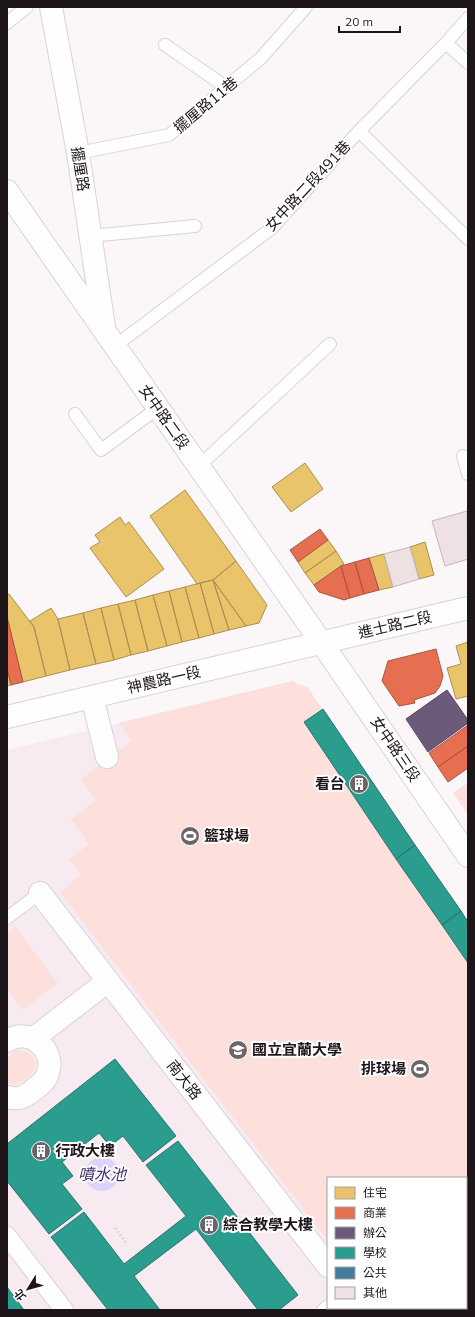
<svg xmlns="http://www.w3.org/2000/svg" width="475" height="1317" viewBox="0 0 475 1317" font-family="Mulish,'Noto Sans TC',sans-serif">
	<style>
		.built { fill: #f7eaf1; fill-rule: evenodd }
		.green { fill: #fddfdc }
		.water { fill: #ded2fc }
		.homes { fill: #e9c46a; stroke: #ac9052 }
		.shops { fill: #e76f51; stroke: #ab5441 }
		.offices { fill: #6d597a; stroke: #55455e }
		.schools { fill: #2a9d8f; stroke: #26746c }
		.public { fill: #457b9d; stroke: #395c76 }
		.building { fill: #efe0e4; stroke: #c0b8ba }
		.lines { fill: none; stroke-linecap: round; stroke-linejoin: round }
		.service-casing { stroke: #d9d2d6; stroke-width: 14 }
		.pedestrian-casing { stroke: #d9d2d6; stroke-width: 20 }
		.minor-casing { stroke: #d9d2d6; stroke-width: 24 }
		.tertiary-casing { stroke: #d9d2d6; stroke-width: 24 }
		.path { stroke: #d8d7d8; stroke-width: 2.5; stroke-dasharray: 2 2; stroke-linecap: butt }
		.service { stroke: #fefefe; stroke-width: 12 }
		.pedestrian { stroke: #fefefe; stroke-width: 18 }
		.minor { stroke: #fefefe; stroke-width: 22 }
		.tertiary { stroke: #fefefe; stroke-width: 22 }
		.labels { text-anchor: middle; stroke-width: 4; stroke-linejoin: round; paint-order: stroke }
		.street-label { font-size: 15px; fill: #1e151b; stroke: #fff }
		.poi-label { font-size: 15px; font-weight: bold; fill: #1e151b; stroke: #fff; text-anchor: start }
		.water-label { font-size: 16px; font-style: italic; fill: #442a6f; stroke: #fff }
	</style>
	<rect width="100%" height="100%" fill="#fbf7f9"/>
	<path class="built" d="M292 681 468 922V1310H7V750ZM328 1178H466V1308H328Z"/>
	<path class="green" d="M292 681 308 688 468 922V1179L466 1181V1178H328V1241L60 892 81 875 69 859 89 844 71 819 96 800 81 779 132 741 119 723Z
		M468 783V815L453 793Z
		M15 927 58 983 23 1010 7 989V934Z
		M17 1050C28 1049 39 1059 34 1070 32 1076 20 1083 14 1085L7 1082V1059Z"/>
	<path class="water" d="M85 1174a17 17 0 1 1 34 0a17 17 0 1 1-34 0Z"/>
	<path class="homes" d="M305 463 323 489 291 512 272 487Z
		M185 490 236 561 213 580 197 584 150 516Z
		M120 517 125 525 129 522 164 569 126 597 90 548 100 542 95 535Z
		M328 540 336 551 305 573 298 562Z
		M425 542 434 575 419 579 410 547Z
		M336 551 344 564 314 585 305 573Z
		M384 554 393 587 379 590 369 558Z
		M236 561 267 605 259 623 246 626 213 580Z
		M213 580 229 630 214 634 200 583Z
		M213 580 246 626 229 630Z
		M200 583 214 634 199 638 185 587Z
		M185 587 199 638 182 642 169 591Z
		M169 591 182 642 167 646 153 595Z
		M9 594 34 627 46 676 23 682 7 617V595Z
		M153 595 167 646 148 651 135 600Z
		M135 600 148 651 131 655 118 604Z
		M118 604 131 655 114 660 101 608Z
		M51 608 58 619 70 670 46 676 34 627 30 621Z
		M101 608 114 660 96 664 83 613Z
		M83 613 96 664 70 670 58 619Z
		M468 642V696L456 699 447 668 461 664 456 646Z
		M7 668 11 685 7 686Z"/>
	<path class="shops" d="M320 529 328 540 298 562 290 550Z
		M369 558 379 590 364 594 355 562Z
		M355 562 364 594 350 598 341 566Z
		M341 566 350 598 344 600 319 592 314 585Z
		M7 617 23 682 11 685 7 668Z
		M436 649 443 676 440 686 435 693 414 700 415 703 399 706 382 681 388 661Z
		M468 725V746L438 767 429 753Z
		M468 746V768L448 782 438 767Z"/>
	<path class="offices" d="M447 690 468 720V723L428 752 406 719Z"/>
	<path class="schools" d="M323 709 415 845 396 859 304 722Z
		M415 845 461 911 442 925 396 859Z
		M461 911 468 922V963L442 925Z
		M115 1059 176 1136 143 1162 123 1136 110 1146 99 1133 62 1162 73 1176 62 1184 82 1209 49 1234 7 1181V1144Z
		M178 1141 298 1295 279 1310H258L196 1229 134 1276 160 1310H108L51 1237 84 1212 124 1264 186 1216 146 1165Z
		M7 1287 24 1310H7Z"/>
	<path class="public" d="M468 1239V1310H417L420 1308H466V1241Z"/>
	<path class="building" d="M467 511 468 559 445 566 432 521Z
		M410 547 419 579 393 587 384 554Z"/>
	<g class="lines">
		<defs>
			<path id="service" d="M7 23 27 7
				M446 43 468 63
				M165 45 226 87
				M359 131 468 239
				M78 153 169 135 261 58 306 7
				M90 236 195 226
				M115 346 272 228 359 131 446 43 468 18
				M75 414 101 450 158 408
				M463 456 468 474
				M199 466 330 344
				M7 918 40 893
				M466 1198 468 1197
				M323 1310 328 1306"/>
			<path id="pedestrian" d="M7 1236 64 1310"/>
			<path id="minor" d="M51 7 78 153 104 327
				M7 191 321 642 468 856
				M92 697 107 757
				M40 893 328 1266
				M34 1038 108 981
				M7 1041C29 1026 56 1050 48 1073 46 1081 39 1086 32 1091 23 1098 19 1100 7 1097
				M360 1308 362 1310"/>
			<path id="tertiary" d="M7 717 468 608"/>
		</defs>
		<use href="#service" class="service-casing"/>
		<use href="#pedestrian" class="pedestrian-casing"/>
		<use href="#minor" class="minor-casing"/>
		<use href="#tertiary" class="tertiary-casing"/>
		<path class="path" d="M115 1228 127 1244"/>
		<use href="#service" class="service"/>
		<use href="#pedestrian" class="pedestrian"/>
		<use href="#minor" class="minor"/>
		<use href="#tertiary" class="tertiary"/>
	</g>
	<defs>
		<symbol id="building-disc" viewBox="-11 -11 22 22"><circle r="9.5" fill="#6b6469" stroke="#fff"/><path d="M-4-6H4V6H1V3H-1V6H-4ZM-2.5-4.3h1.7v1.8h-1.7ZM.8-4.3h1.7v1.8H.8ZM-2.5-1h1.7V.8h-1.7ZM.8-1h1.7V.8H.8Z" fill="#fff"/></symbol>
		<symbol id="stadium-disc" viewBox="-11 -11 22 22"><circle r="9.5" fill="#6b6469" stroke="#fff"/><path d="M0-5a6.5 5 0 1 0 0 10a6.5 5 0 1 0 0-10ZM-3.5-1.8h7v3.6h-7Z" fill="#fff"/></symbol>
		<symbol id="university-disc" viewBox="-11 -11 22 22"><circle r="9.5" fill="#6b6469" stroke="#fff"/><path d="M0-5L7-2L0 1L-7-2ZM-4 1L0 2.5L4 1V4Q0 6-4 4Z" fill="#fff"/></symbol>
	</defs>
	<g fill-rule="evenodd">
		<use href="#building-disc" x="348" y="773" width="22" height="22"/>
		<use href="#stadium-disc" x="179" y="825" width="22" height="22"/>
		<use href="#university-disc" x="227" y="1039" width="22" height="22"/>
		<use href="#stadium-disc" x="409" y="1058" width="22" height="22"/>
		<use href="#building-disc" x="30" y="1140" width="22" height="22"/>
		<use href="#building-disc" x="198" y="1214" width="22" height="22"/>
	</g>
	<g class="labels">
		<g class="street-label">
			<text transform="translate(206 105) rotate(-40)" y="5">擺厘路11巷</text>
			<text transform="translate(80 169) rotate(81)" y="5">擺厘路</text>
			<text transform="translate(308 186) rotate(-47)" y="5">女中路二段491巷</text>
			<text transform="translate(164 417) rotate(55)" y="5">女中路二段</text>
			<text transform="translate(395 625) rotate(-13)" y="5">進士路二段</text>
			<text transform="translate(164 680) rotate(-13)" y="5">神農路一段</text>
			<text transform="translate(395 749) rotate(56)" y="5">女中路三段</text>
			<text transform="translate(184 1080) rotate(52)" y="5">南大路</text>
		</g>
		<g class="poi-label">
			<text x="345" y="789" text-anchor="end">看台</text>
			<text x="204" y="841">籃球場</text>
			<text x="252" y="1055">國立宜蘭大學</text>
			<text x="406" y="1074" text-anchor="end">排球場</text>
			<text x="55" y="1156">行政大樓</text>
			<text x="223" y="1230">綜合教學大樓</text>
		</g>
		<g class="water-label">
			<text x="102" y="1180">噴水池</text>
		</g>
	</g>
	<rect width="475" height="1317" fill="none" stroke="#1e151b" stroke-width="16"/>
	<rect x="327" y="1177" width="140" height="132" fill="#ffffff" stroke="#a5a1a4"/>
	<rect x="335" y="1187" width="20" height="12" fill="#e9c46a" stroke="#a5a1a4"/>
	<text x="363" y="1197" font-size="12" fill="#1e151b">住宅</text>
	<rect x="335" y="1207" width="20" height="12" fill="#e76f51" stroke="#a5a1a4"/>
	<text x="363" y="1217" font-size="12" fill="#1e151b">商業</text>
	<rect x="335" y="1227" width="20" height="12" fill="#6d597a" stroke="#a5a1a4"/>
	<text x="363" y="1237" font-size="12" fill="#1e151b">辦公</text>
	<rect x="335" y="1247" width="20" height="12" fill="#2a9d8f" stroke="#a5a1a4"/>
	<text x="363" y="1257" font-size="12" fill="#1e151b">學校</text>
	<rect x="335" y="1267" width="20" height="12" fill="#457b9d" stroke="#a5a1a4"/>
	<text x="363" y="1277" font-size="12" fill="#1e151b">公共</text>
	<rect x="335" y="1287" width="20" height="12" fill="#efe0e4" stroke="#a5a1a4"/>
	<text x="363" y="1297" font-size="12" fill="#1e151b">其他</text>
	<g transform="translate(28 1289) rotate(233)" stroke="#ffffff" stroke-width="3" paint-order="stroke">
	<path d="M0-3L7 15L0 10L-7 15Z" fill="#1e151b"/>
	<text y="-6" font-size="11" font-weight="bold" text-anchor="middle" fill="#1e151b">北</text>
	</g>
	<path d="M339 26v6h61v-6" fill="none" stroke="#1e151b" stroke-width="2"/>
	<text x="345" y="26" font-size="12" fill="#1e151b" stroke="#ffffff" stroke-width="3" paint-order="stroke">20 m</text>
</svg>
